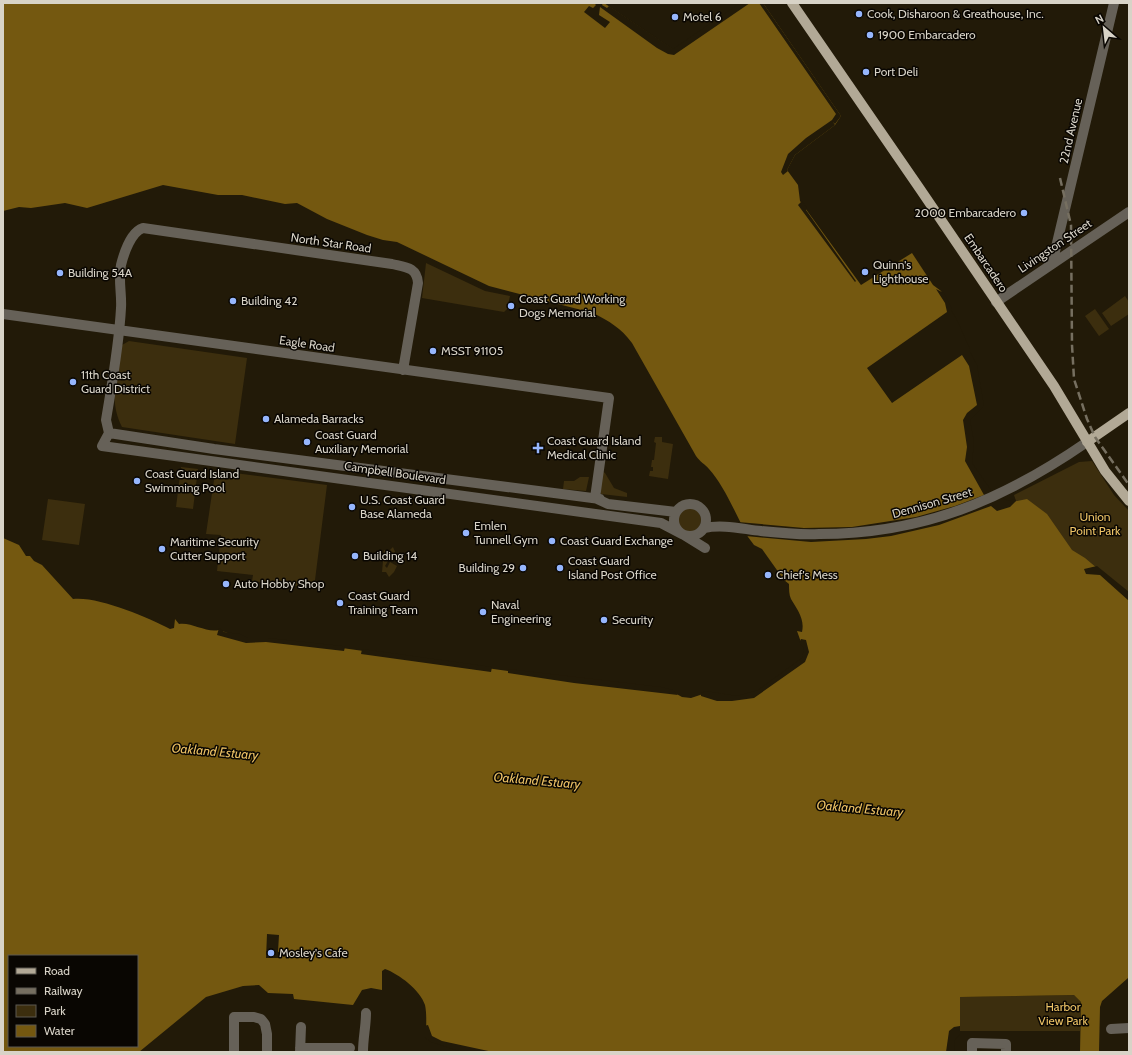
<svg xmlns="http://www.w3.org/2000/svg" width="1132" height="1055" viewBox="0 0 1132 1055" font-family="Cabin,sans-serif">
	<style>
		.green { fill: #3c2e0e }
		.water { fill: #745810; fill-rule: evenodd }
		.pier { fill: #221a08 }
		.lines { fill: none; stroke-linecap: round; stroke-linejoin: round }
		.minor { stroke: #666158; stroke-width: 10 }
		.major { stroke: #b2a996; stroke-width: 10 }
		.rail { stroke: #766f60; stroke-width: 2.5; stroke-dasharray: 8 4; stroke-linecap: butt }
		.poi-dot { fill: #96b6fd; stroke: #090602; stroke-width: 1.5 }
		.labels { text-anchor: middle; stroke-width: 3; stroke-linejoin: round; paint-order: stroke }
		.poi-label { font-size: 12px; fill: #d8d3c7; stroke: #090602; text-anchor: start }
		.street-label { font-size: 12px; fill: #d8d3c7; stroke: #090602 }
		.park-label { font-size: 12px; fill: #edc366; stroke: #090602 }
		.water-label { font-size: 13px; font-style: italic; fill: #ebc064; stroke: #090602 }
	</style>
	<rect width="100%" height="100%" fill="#221a08"/>
	<path class="green" d="M426 263 485 291 510 296 507 309 504 312 422 298Z
		M1125 296 1129 302V314L1111 326 1102 313Z
		M1095 309 1109 329 1099 336 1085 316Z
		M129 341 247 358 235 444 122 427C108 400 117 374 122 345Z
		M655 437H662V442L673 444 668 479 649 476 650 471H653V467H651L652 460H654L656 443 654 442Z
		M1092 461 1114 495 1129 511V595L1010 507 1016 501 1014 495 1079 462Z
		M181 467 198 469 193 509 176 507Z
		M219 471 327 485 314 588 252 581 253 575 217 571 221 535 206 534 215 473Z
		M602 471 605 473 614 488 627 493V497L601 494 600 490Z
		M580 477H589L586 491 563 489 564 481H574Z
		M48 499 85 504 79 545 42 540Z
		M677 520a12 12 0 1 1 24 0a12 12 0 1 1-24 0Z
		M393 547 398 559 388 561 385 566 387 568 390 562 397 566 394 572 389 577 386 572H382L384 550 389 551Z
		M1074 995 1081 1002 1080 1031H960V997Z"/>
	<path class="water" d="M3 3H604L675 51 743 3H763L841 116 835 125 795 155 787 170 798 185 800 201 861 285 912 253 933 285 941 291 975 365 982 406 968 419 970 464 991 494 1007 503 1027 499 1047 514 1072 550 1085 558 1129 595V971L1128 978 1102 1001 1100 1007 1099 1052H1080L1081 1002 1074 995 960 997V1031L953 1039V1052H468L426 1037C426 1027 427 1014 425 1005 420 990 399 974 385 969L382 971V990L371 988 362 990 353 1005 294 999 293 994 268 993 259 985 243 986 206 997 139 1052H3V538L19 545 26 556H30L34 561 42 565 73 599C98 596 147 617 170 629L174 628 175 619 179 624C192 622 206 633 219 630L248 640H268L342 648 508 671 661 689 673 692 682 697 691 698 706 693 730 698 759 692 804 659 807 647 802 645 797 631 802 632C805 619 797 609 791 599 789 595 789 589 789 584L784 580 762 549 754 545 748 537C737 517 724 485 709 469 705 464 700 462 696 456L632 343C621 328 609 321 593 313L489 286 397 242 383 240 367 235 327 219 297 203 285 204 242 195H218L163 185 87 208 65 203 31 208 19 207 3 211ZM9 956H137V1046H9Z"/>
	<path class="pier" d="M594 3H603L602 5 607 8 609 6 673 49 740 3H750L674 55 668 54 657 48 600 7 599 15 610 22 605 28 584 12 589 6 593 8 596 5Z
		M759 3H763L841 116 835 124 833 122 835 125 795 155 787 170 788 171 783 175 781 172 788 154 806 138 832 120 836 114Z
		M802 201 807 208 806 210 856 281 855 282 798 205Z
		M936 289 944 293 952 309 951 310 956 318 970 349 969 350 977 365 984 406 970 420 974 442 972 463 993 493 1008 501 1015 499 1016 501 1010 507 997 511 991 506 939 525 891 536 866 539 811 542 746 536 738 522 804 528 852 527 916 517 955 506 984 495 965 461 967 447 963 420 967 413 977 405 969 366 962 355 892 403 867 368 947 312 945 303Z
		M1097 566 1129 592V601L1100 575 1086 574 1084 569Z
		M219 628 224 632 240 634 248 638H268L342 646 345 647 344 651 266 642 246 643 217 635Z
		M801 639 806 640 809 652 805 662 754 698 732 701H717L701 696V693L706 691 737 696 758 690 802 658 804 648 799 643Z
		M362 649 492 667 491 672 361 654Z
		M508 669 661 687 673 690 678 695 574 683 508 673Z
		M267 934 279 935 278 952H281L280 958H266Z
		M428 1025 432 1036 442 1041 493 1052H462L431 1042 424 1037V1026Z
		M960 1026V1034L955 1040 954 1052H946L949 1031 954 1027Z"/>
	<g class="lines">
		<path class="minor" d="M1052 264 1114 3
			M996 302 1129 212
			M3 314 609 398 595 498 608 504 676 512
			M403 370 418 283C417 267 405 267 392 264L143 228C131 232 124 253 121 265 118 280 122 294 121 308 119 346 112 383 106 420L109 433 102 446 661 523 682 534
			M109 433 214 449 600 499
			M674 520a16 16 0 1 1 32 0a16 16 0 1 1-32 0Z
			M704 528C723 524 742 529 761 531 780 533 800 535 819 534 923 534 1003 500 1087 442
			M684 535 705 548
			M1111 1029 1129 1028
			M300 1048H350
			M234 1052V1017H254L261 1019 265 1024 267 1034V1052
			M300 1052 301 1027
			M363 1052C363 1038 366 1026 366 1013
			M972 1052V1043L1006 1044V1052"/>
		<path class="major" d="M792 3 920 189 1054 386 1105 471 1129 501
			M1087 442 1129 413"/>
		<path class="rail" d="M1060 178 1071 225 1072 345 1074 379 1087 419 1095 437 1129 485"/>
	</g>
	<g class="poi-dot">
		<circle cx="859" cy="14" r="4"/>
		<circle cx="675" cy="17" r="4"/>
		<circle cx="870" cy="35" r="4"/>
		<circle cx="866" cy="72" r="4"/>
		<circle cx="1024" cy="213" r="4"/>
		<circle cx="865" cy="272" r="4"/>
		<circle cx="60" cy="273" r="4"/>
		<circle cx="233" cy="301" r="4"/>
		<circle cx="511" cy="306" r="4"/>
		<circle cx="433" cy="351" r="4"/>
		<circle cx="73" cy="382" r="4"/>
		<circle cx="266" cy="419" r="4"/>
		<circle cx="307" cy="442" r="4"/>
		<path d="M536 442h4v4h4v4h-4v4h-4v-4h-4v-4h4z"/>
		<circle cx="137" cy="481" r="4"/>
		<circle cx="352" cy="507" r="4"/>
		<circle cx="466" cy="533" r="4"/>
		<circle cx="552" cy="541" r="4"/>
		<circle cx="162" cy="549" r="4"/>
		<circle cx="355" cy="556" r="4"/>
		<circle cx="523" cy="568" r="4"/>
		<circle cx="560" cy="568" r="4"/>
		<circle cx="768" cy="575" r="4"/>
		<circle cx="226" cy="584" r="4"/>
		<circle cx="340" cy="603" r="4"/>
		<circle cx="483" cy="612" r="4"/>
		<circle cx="604" cy="620" r="4"/>
		<circle cx="271" cy="953" r="4"/>
	</g>
	<g class="labels">
		<g class="poi-label">
			<text x="867" y="18">Cook, Disharoon &amp; Greathouse, Inc.</text>
			<text x="683" y="21">Motel 6</text>
			<text x="878" y="39">1900 Embarcadero</text>
			<text x="874" y="76">Port Deli</text>
			<text x="1016" y="217" text-anchor="end">2000 Embarcadero</text>
			<text x="873" y="269">Quinn's<tspan x="873" dy="14">Lighthouse</tspan></text>
			<text x="68" y="277">Building 54A</text>
			<text x="519" y="303">Coast Guard Working<tspan x="519" dy="14">Dogs Memorial</tspan></text>
			<text x="241" y="305">Building 42</text>
			<text x="441" y="355">MSST 91105</text>
			<text x="81" y="379">11th Coast<tspan x="81" dy="14">Guard District</tspan></text>
			<text x="274" y="423">Alameda Barracks</text>
			<text x="315" y="439">Coast Guard<tspan x="315" dy="14">Auxiliary Memorial</tspan></text>
			<text x="547" y="445">Coast Guard Island<tspan x="547" dy="14">Medical Clinic</tspan></text>
			<text x="145" y="478">Coast Guard Island<tspan x="145" dy="14">Swimming Pool</tspan></text>
			<text x="360" y="504">U.S. Coast Guard<tspan x="360" dy="14">Base Alameda</tspan></text>
			<text x="474" y="530">Emlen<tspan x="474" dy="14">Tunnell Gym</tspan></text>
			<text x="560" y="545">Coast Guard Exchange</text>
			<text x="170" y="546">Maritime Security<tspan x="170" dy="14">Cutter Support</tspan></text>
			<text x="363" y="560">Building 14</text>
			<text x="568" y="565">Coast Guard<tspan x="568" dy="14">Island Post Office</tspan></text>
			<text x="515" y="572" text-anchor="end">Building 29</text>
			<text x="776" y="579">Chief's Mess</text>
			<text x="234" y="588">Auto Hobby Shop</text>
			<text x="348" y="600">Coast Guard<tspan x="348" dy="14">Training Team</tspan></text>
			<text x="491" y="609">Naval<tspan x="491" dy="14">Engineering</tspan></text>
			<text x="612" y="624">Security</text>
			<text x="279" y="957">Mosley's Cafe</text>
		</g>
		<g class="street-label">
			<text transform="translate(1071 131) rotate(-77)" y="4">22nd Avenue</text>
			<text transform="translate(331 243) rotate(8)" y="4">North Star Road</text>
			<text transform="translate(1055 246) rotate(-34)" y="4">Livingston Street</text>
			<text transform="translate(986 263) rotate(56)" y="4">Embarcadero</text>
			<text transform="translate(307 344) rotate(8)" y="4">Eagle Road</text>
			<text transform="translate(395 473) rotate(8)" y="4">Campbell Boulevard</text>
			<text transform="translate(932 503) rotate(-16)" y="4">Dennison Street</text>
		</g>
		<g class="park-label">
			<text x="1095" y="521">Union<tspan x="1095" dy="14">Point Park</tspan></text>
			<text x="1063" y="1011">Harbor<tspan x="1063" dy="14">View Park</tspan></text>
		</g>
		<g class="water-label">
			<text transform="translate(215 751) rotate(5)" y="5">Oakland Estuary</text>
			<text transform="translate(537 780) rotate(5)" y="5">Oakland Estuary</text>
			<text transform="translate(860 808) rotate(5)" y="5">Oakland Estuary</text>
		</g>
	</g>
	<rect width="1132" height="1055" fill="none" stroke="#d8d3c7" stroke-width="8"/>
	<rect x="8" y="955" width="130" height="92" fill="#090602" stroke="#5c5851"/>
	<rect x="16" y="968" width="20" height="6" fill="#b2a996" stroke="#5c5851"/>
	<text x="44" y="975" font-size="12" fill="#d8d3c7">Road</text>
	<rect x="16" y="988" width="20" height="6" fill="#766f60" stroke="#5c5851"/>
	<text x="44" y="995" font-size="12" fill="#d8d3c7">Railway</text>
	<rect x="16" y="1005" width="20" height="12" fill="#3c2e0e" stroke="#5c5851"/>
	<text x="44" y="1015" font-size="12" fill="#d8d3c7">Park</text>
	<rect x="16" y="1025" width="20" height="12" fill="#745810" stroke="#5c5851"/>
	<text x="44" y="1035" font-size="12" fill="#d8d3c7">Water</text>
	<g transform="translate(1104 28) rotate(332)" stroke="#090602" stroke-width="3" paint-order="stroke">
	<path d="M0-3L7 15L0 10L-7 15Z" fill="#d8d3c7"/>
	<text y="-6" font-size="11" font-weight="bold" text-anchor="middle" fill="#d8d3c7">N</text>
	</g>
</svg>
